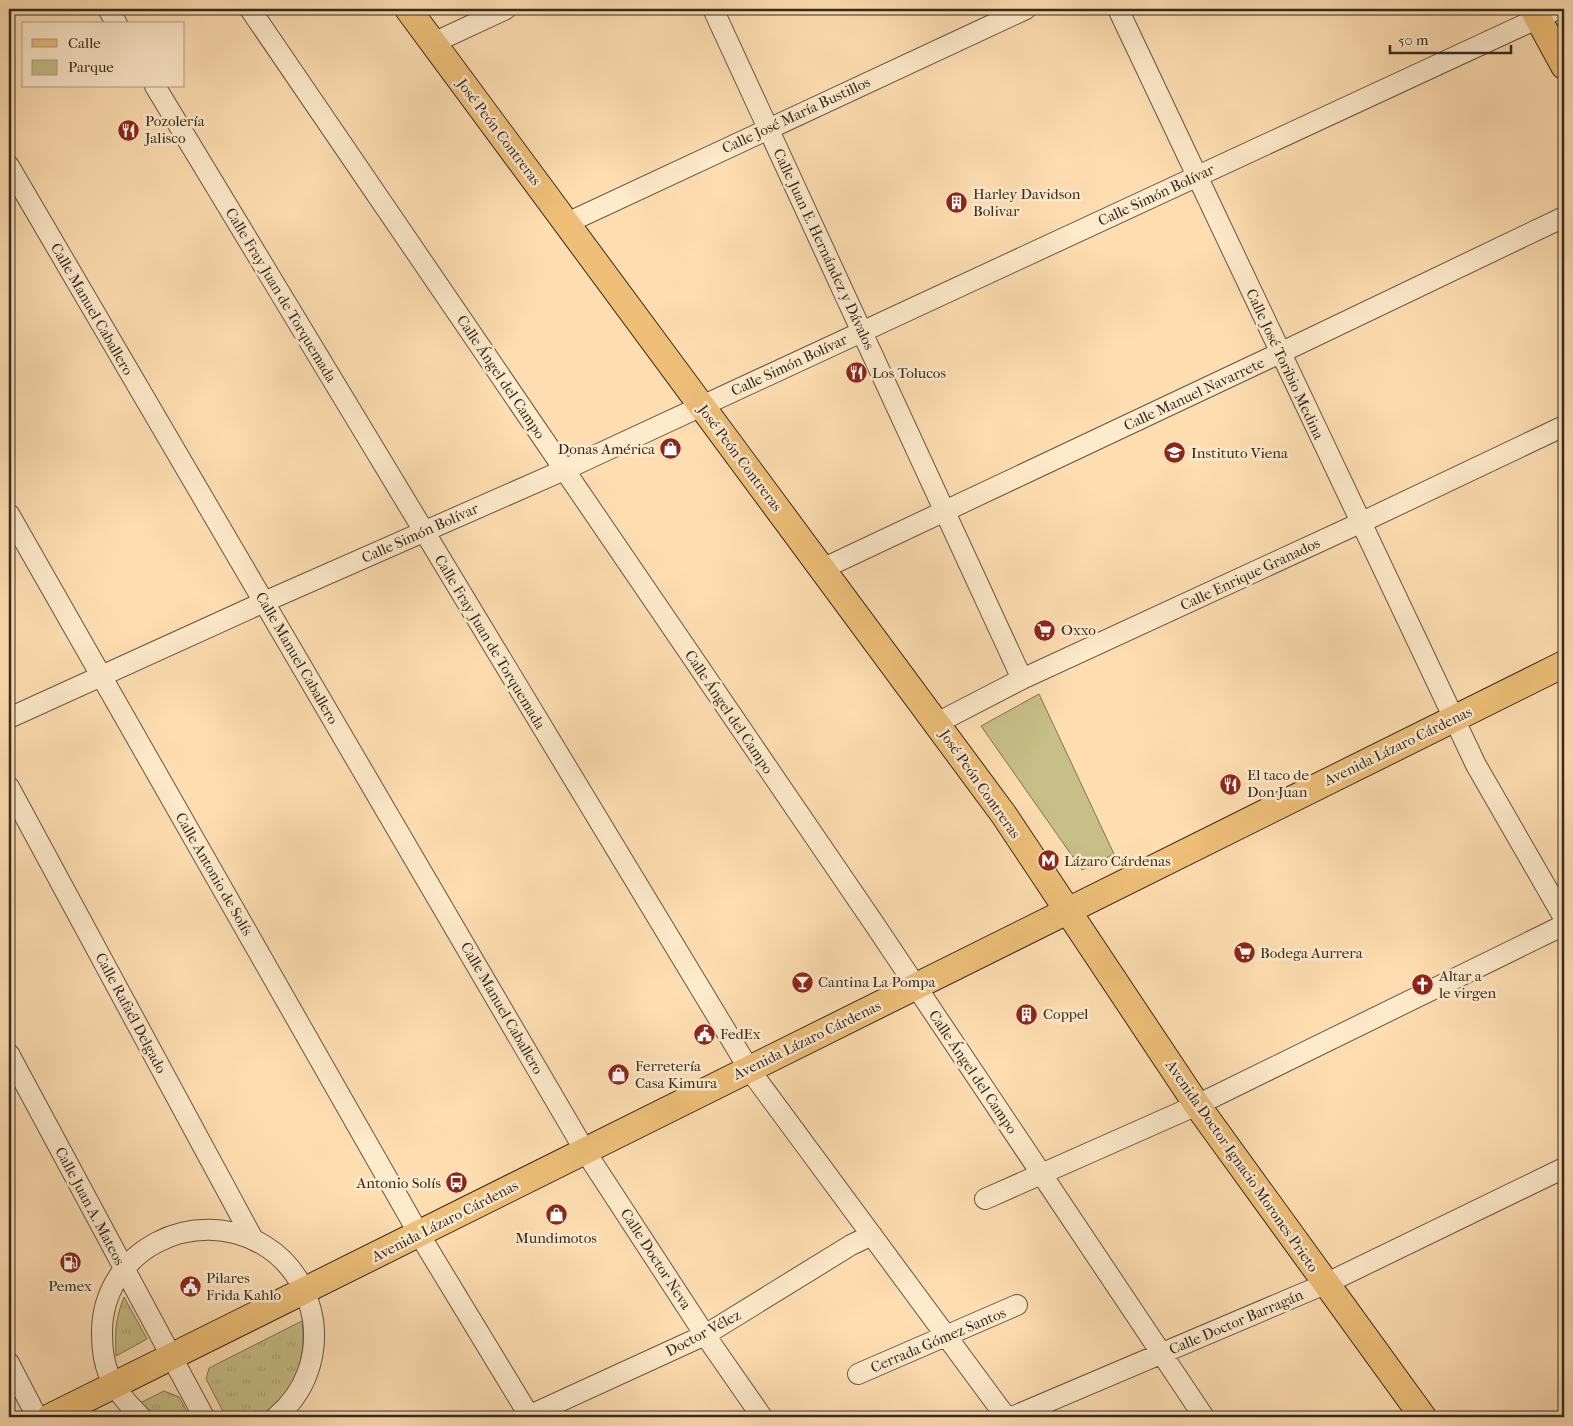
<svg xmlns="http://www.w3.org/2000/svg" width="1573" height="1426" viewBox="0 0 1573 1426" font-family="'IM FELL French Canon',serif">
	<style>
		.grass { fill: url(#grass-tufts); stroke: #7e7454 }
		.green { fill: #c7bf87; stroke: #7e7454 }
		.lines { fill: none; stroke-linecap: round; stroke-linejoin: round }
		.minor-casing { stroke: #665646; stroke-width: 22 }
		.major-casing { stroke: #342922; stroke-width: 28 }
		.minor { stroke: #feeacc; stroke-width: 20 }
		.major { stroke: #efbf78; stroke-width: 26 }
		.labels { text-anchor: middle; stroke-width: 5; stroke-linejoin: round; paint-order: stroke }
		.street-label { font-size: 15px; fill: #342922; stroke: #feeacc }
		.poi-label { font-size: 15px; fill: #342922; stroke: #feeacc; text-anchor: start }
	</style>
	<defs>
		<pattern id="grass-tufts" width="24" height="20" patternUnits="userSpaceOnUse" patternTransform="scale(1.25)"><rect width="24" height="20" fill="#c7bf87"/><path d="M3 7l-1-3M5 7V3M7 7l1-3M15 17l-1-3M17 17v-4M19 17l1-3" fill="none" stroke="#aca474"/></pattern>
	</defs>
	<rect width="100%" height="100%" fill="#fedeb1"/>
	<filter id="stains"><feTurbulence type="fractalNoise" baseFrequency=".004" numOctaves="4"/><feColorMatrix values="0 0 0 0 .2 0 0 0 0 .09 0 0 0 0 .02 0 0 0 .5 -.17"/></filter>
	<radialGradient id="worn" r=".72"><stop offset=".6" stop-color="#630" stop-opacity="0"/><stop offset="1" stop-color="#630" stop-opacity=".3"/></radialGradient>
	<path class="grass" d="M124 1297 147 1339 116 1356C115 1332 115 1320 124 1297Z
		M302 1321C306 1354 299 1380 276 1404 272 1409 268 1414 262 1417H226L206 1379 209 1368Z
		M164 1391 179 1397 190 1417H157L140 1403Z"/>
	<path class="green" d="M1039 694 1114 854 1082 870 981 726Z"/>
	<g class="lines">
		<defs>
			<path id="minor" d="M108 9 117 24
				M250 9 875 925 1204 1417
				M713 9 1022 679
				M1118 9 1476 765 1564 918
				M433 43 506 9
				M155 86 749 1069 1006 1417
				M9 166 585 1151 705 1335 762 1417
				M567 223 1026 9
				M9 514 419 1234 530 1417
				M822 569 1280 353 1564 217
				M9 718 264 602 564 470 1558 9
				M937 723 1022 679 1360 523 1564 426
				M9 787 253 1239
				M9 1054 204 1417
				M985 1199 1197 1105 1564 925
				M9 1363 37 1417
				M858 1374 1017 1305
				M141 1417C128 1404 117 1392 109 1375 104 1363 102 1348 102 1334 101 1250 195 1203 265 1246 291 1262 308 1289 313 1320 318 1357 305 1393 276 1417
				M526 1417 705 1335 851 1245 872 1235
				M1012 1417 1325 1284 1564 1168"/>
			<path id="major" d="M408 9 1004 815 1197 1105 1423 1417
				M1533 9 1564 66
				M50 1417 1564 664"/>
		</defs>
		<use href="#minor" class="minor-casing"/>
		<use href="#major" class="major-casing"/>
		<use href="#minor" class="minor"/>
		<use href="#major" class="major"/>
	</g>
	<defs>
		<symbol id="restaurant-disc" viewBox="-11 -11 22 22"><circle r="9.5" fill="#8f2418" stroke="#feeacc"/><path d="M-5-6h1v4h1v-4h1v4h1v-4h1v5L-1.5 .5V6h-2V.5L-5-1ZM5-6V6H3V1.5H1.5Q1.5-4 5-6Z" fill="#fff"/></symbol>
		<symbol id="building-disc" viewBox="-11 -11 22 22"><circle r="9.5" fill="#8f2418" stroke="#feeacc"/><path d="M-4-6H4V6H1V3H-1V6H-4ZM-2.5-4.3h1.7v1.8h-1.7ZM.8-4.3h1.7v1.8H.8ZM-2.5-1h1.7V.8h-1.7ZM.8-1h1.7V.8H.8Z" fill="#fff"/></symbol>
		<symbol id="shop-disc" viewBox="-11 -11 22 22"><circle r="9.5" fill="#8f2418" stroke="#feeacc"/><path d="M-5-2.5h2.3a2.7 3.5 0 0 1 5.4 0H5L5.5 6h-11ZM-1.5-2.5h3a1.5 2.3 0 0 0-3 0Z" fill="#fff"/></symbol>
		<symbol id="school-disc" viewBox="-11 -11 22 22"><circle r="9.5" fill="#8f2418" stroke="#feeacc"/><path d="M0-5L7-2L0 1L-7-2ZM-4 1L0 2.5L4 1V4Q0 6-4 4Z" fill="#fff"/></symbol>
		<symbol id="supermarket-disc" viewBox="-11 -11 22 22"><circle r="9.5" fill="#8f2418" stroke="#feeacc"/><path d="M-6-5.5h2.5l.6 2H6L4.5 2H-2.5L-4.4-4H-6ZM-1.5 3.2a1.3 1.3 0 1 0 .1 0ZM3 3.2a1.3 1.3 0 1 0 .1 0Z" fill="#fff"/></symbol>
		<symbol id="metro-disc" viewBox="-11 -11 22 22"><circle r="9.5" fill="#8f2418" stroke="#feeacc"/><path d="M-5.5 5V-5H-3L0 0L3-5H5.5V5H3V-.5L0 4L-3-.5V5Z" fill="#fff"/></symbol>
		<symbol id="bar-disc" viewBox="-11 -11 22 22"><circle r="9.5" fill="#8f2418" stroke="#feeacc"/><path d="M-6-5H6L.8 .8V4.5H3.5V6h-7V4.5H-.8V.8Z" fill="#fff"/></symbol>
		<symbol id="church-disc" viewBox="-11 -11 22 22"><circle r="9.5" fill="#8f2418" stroke="#feeacc"/><path d="M-1.2-6h2.4v3.5h3.3v2.4h-3.3V6h-2.4V-.1h-3.3v-2.4h3.3Z" fill="#fff"/></symbol>
		<symbol id="civic-disc" viewBox="-11 -11 22 22"><circle r="9.5" fill="#8f2418" stroke="#feeacc"/><path d="M-.6-6.5H3V-4.5H.6V-3L4-1V1h2V6H-6V1h2V-1L-.6-3ZM-1.2 2.5V6h2.4V2.5Z" fill="#fff"/></symbol>
		<symbol id="bus-disc" viewBox="-11 -11 22 22"><circle r="9.5" fill="#8f2418" stroke="#feeacc"/><path d="M-5-6H5V4H4V6H2V4H-2V6H-4V4H-5ZM-3.5-4V0h7V-4ZM-3.5 1.2v1.5H-2V1.2ZM2 1.2v1.5H3.5V1.2Z" fill="#fff"/></symbol>
		<symbol id="fuel-disc" viewBox="-11 -11 22 22"><circle r="9.5" fill="#8f2418" stroke="#feeacc"/><path d="M-5.5-6h7V0h2V4h1.3V-2.5L3-4.5l.8-.8L6-3V5H2.5V1h-1V6h-7ZM-4.2-4.7v3.2H.2V-4.7Z" fill="#fff"/></symbol>
	</defs>
	<g fill-rule="evenodd">
		<use href="#restaurant-disc" x="116" y="118" width="25" height="25"/>
		<use href="#building-disc" x="944" y="190" width="25" height="25"/>
		<use href="#restaurant-disc" x="844" y="360" width="25" height="25"/>
		<use href="#shop-disc" x="658" y="436" width="25" height="25"/>
		<use href="#school-disc" x="1162" y="440" width="25" height="25"/>
		<use href="#supermarket-disc" x="1032" y="618" width="25" height="25"/>
		<use href="#restaurant-disc" x="1218" y="772" width="25" height="25"/>
		<use href="#metro-disc" x="1036" y="848" width="25" height="25"/>
		<use href="#supermarket-disc" x="1232" y="940" width="25" height="25"/>
		<use href="#bar-disc" x="790" y="970" width="25" height="25"/>
		<use href="#church-disc" x="1410" y="972" width="25" height="25"/>
		<use href="#building-disc" x="1014" y="1002" width="25" height="25"/>
		<use href="#civic-disc" x="692" y="1022" width="25" height="25"/>
		<use href="#shop-disc" x="606" y="1062" width="25" height="25"/>
		<use href="#bus-disc" x="444" y="1170" width="25" height="25"/>
		<use href="#shop-disc" x="544" y="1202" width="25" height="25"/>
		<use href="#fuel-disc" x="58" y="1250" width="25" height="25"/>
		<use href="#civic-disc" x="178" y="1274" width="25" height="25"/>
	</g>
	<g class="labels">
		<g class="street-label">
			<text transform="translate(796 115) rotate(-25)" y="5">Calle José María Bustillos</text>
			<text transform="translate(499 132) rotate(53)" y="5">José Peón Contreras</text>
			<text transform="translate(1156 195) rotate(-25)" y="5">Calle Simón Bolívar</text>
			<text transform="translate(824 249) rotate(65)" y="5">Calle Juan E. Hernández y Dávalos</text>
			<text transform="translate(281 295) rotate(59)" y="5">Calle Fray Juan de Torquemada</text>
			<text transform="translate(92 309) rotate(60)" y="5">Calle Manuel Caballero</text>
			<text transform="translate(1285 364) rotate(65)" y="5">Calle José Toribio Medina</text>
			<text transform="translate(789 365) rotate(-25)" y="5">Calle Simón Bolívar</text>
			<text transform="translate(501 377) rotate(56)" y="5">Calle Ángel del Campo</text>
			<text transform="translate(1194 394) rotate(-25)" y="5">Calle Manuel Navarrete</text>
			<text transform="translate(740 458) rotate(53)" y="5">José Peón Contreras</text>
			<text transform="translate(420 533) rotate(-24)" y="5">Calle Simón Bolívar</text>
			<text transform="translate(1250 574) rotate(-25)" y="5">Calle Enrique Granados</text>
			<text transform="translate(490 642) rotate(59)" y="5">Calle Fray Juan de Torquemada</text>
			<text transform="translate(297 658) rotate(60)" y="5">Calle Manuel Caballero</text>
			<text transform="translate(729 712) rotate(56)" y="5">Calle Ángel del Campo</text>
			<text transform="translate(1398 746) rotate(-26)" y="5">Avenida Lázaro Cárdenas</text>
			<text transform="translate(980 784) rotate(55)" y="5">José Peón Contreras</text>
			<text transform="translate(214 874) rotate(60)" y="5">Calle Antonio de Solís</text>
			<text transform="translate(502 1008) rotate(60)" y="5">Calle Manuel Caballero</text>
			<text transform="translate(131 1013) rotate(62)" y="5">Calle Rafaél Delgado</text>
			<text transform="translate(807 1040) rotate(-26)" y="5">Avenida Lázaro Cárdenas</text>
			<text transform="translate(973 1072) rotate(56)" y="5">Calle Ángel del Campo</text>
			<text transform="translate(1242 1166) rotate(55)" y="5">Avenida Doctor Ignacio Morones Prieto</text>
			<text transform="translate(90 1206) rotate(62)" y="5">Calle Juan A. Mateos</text>
			<text transform="translate(445 1221) rotate(-27)" y="5">Avenida Lázaro Cárdenas</text>
			<text transform="translate(656 1259) rotate(57)" y="5">Calle Doctor Neva</text>
			<text transform="translate(1236 1322) rotate(-23)" y="5">Calle Doctor Barragán</text>
			<text transform="translate(703 1333) rotate(-28)" y="5">Doctor Vélez</text>
			<text transform="translate(938 1340) rotate(-23)" y="5">Cerrada Gómez Santos</text>
		</g>
		<g class="poi-label">
			<text x="145" y="126">Pozolería<tspan x="145" dy="17">Jalisco</tspan></text>
			<text x="973" y="199">Harley Davidson<tspan x="973" dy="17">Bolivar</tspan></text>
			<text x="872" y="378">Los Tolucos</text>
			<text x="655" y="454" text-anchor="end">Donas América</text>
			<text x="1191" y="458">Instituto Viena</text>
			<text x="1061" y="635">Oxxo</text>
			<text x="1247" y="780">El taco de<tspan x="1247" dy="17">Don Juan</tspan></text>
			<text x="1064" y="866">Lázaro Cárdenas</text>
			<text x="1260" y="958">Bodega Aurrera</text>
			<text x="1439" y="981">Altar a<tspan x="1439" dy="17">le virgen</tspan></text>
			<text x="818" y="987">Cantina La Pompa</text>
			<text x="1043" y="1019">Coppel</text>
			<text x="720" y="1039">FedEx</text>
			<text x="635" y="1071">Ferretería<tspan x="635" dy="17">Casa Kimura</tspan></text>
			<text x="441" y="1188" text-anchor="end">Antonio Solís</text>
			<text x="556" y="1243" text-anchor="middle">Mundimotos</text>
			<text x="206" y="1283">Pilares<tspan x="206" dy="17">Frida Kahlo</tspan></text>
			<text x="70" y="1291" text-anchor="middle">Pemex</text>
		</g>
	</g>
	<rect width="1573" height="1426" fill="none" stroke="#fedeb1" stroke-width="30"/>
	<rect x="10" y="10" width="1553" height="1406" fill="none" stroke="#342922" stroke-width="2.5"/>
	<rect x="15" y="15" width="1543" height="1396" fill="none" stroke="#342922"/>
	<rect x="22" y="22" width="162" height="65" fill="#feeacc" stroke="#ad9d88"/>
	<rect x="32" y="39" width="25" height="8" fill="#efbf78" stroke="#ad9d88"/>
	<text x="68" y="48" font-size="15" fill="#342922">Calle</text>
	<rect x="32" y="60" width="25" height="15" fill="#c7bf87" stroke="#ad9d88"/>
	<text x="68" y="72" font-size="15" fill="#342922">Parque</text>
	<path d="M1390 45v8h121v-8" fill="none" stroke="#342922" stroke-width="2.5"/>
	<text x="1398" y="45" font-size="15" fill="#342922" stroke="#feeacc" stroke-width="4" paint-order="stroke">50 m</text>
	<rect width="100%" height="100%" filter="url(#stains)"/>
	<rect width="100%" height="100%" fill="url(#worn)"/>
</svg>
